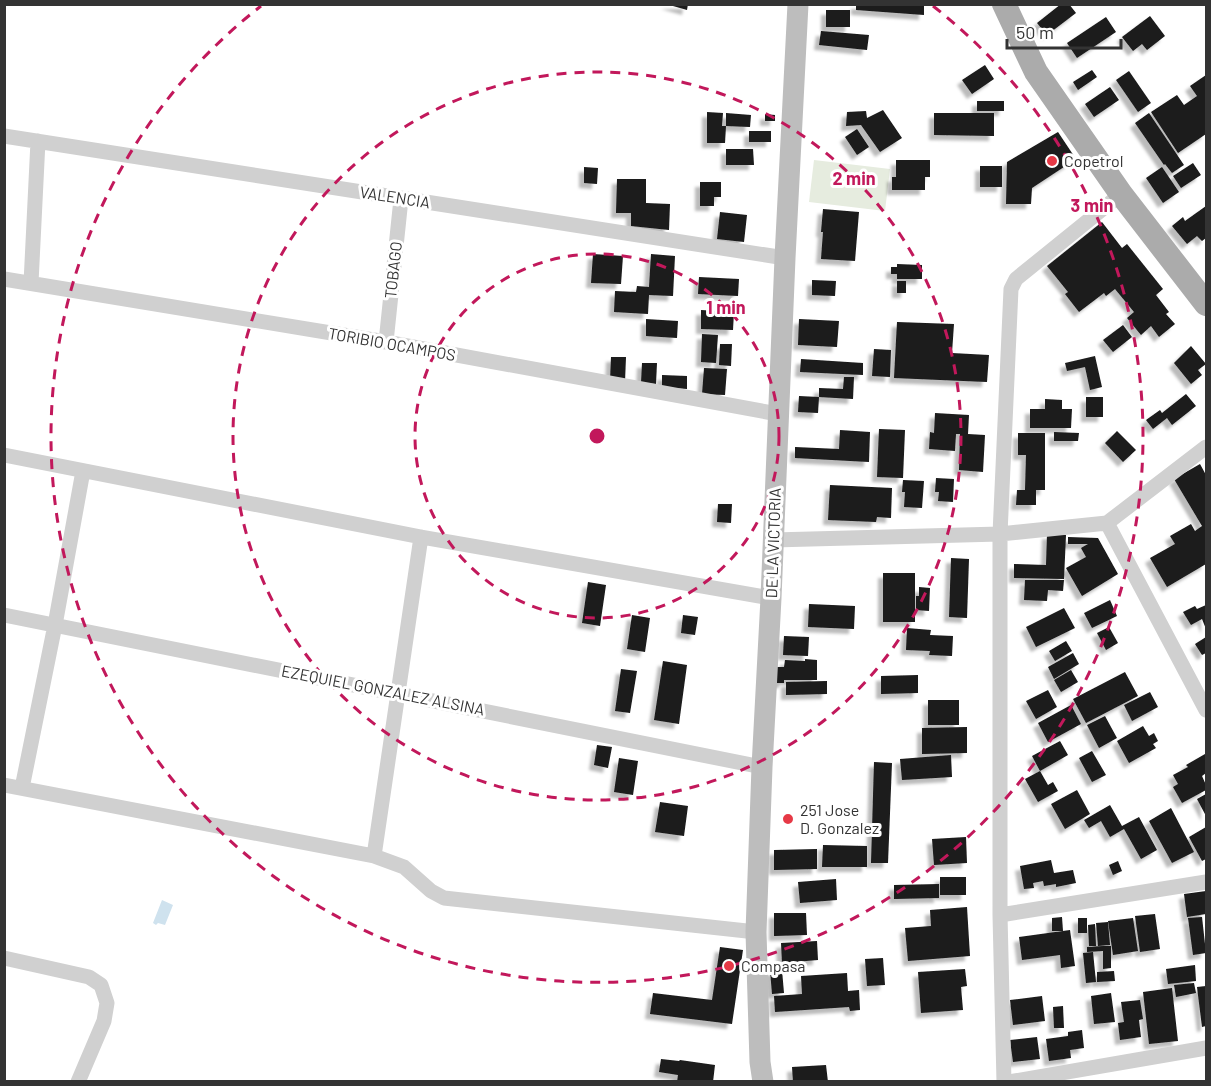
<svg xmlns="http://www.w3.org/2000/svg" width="1211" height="1086" viewBox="0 0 1211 1086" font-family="Barlow,sans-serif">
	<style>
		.green { fill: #e6ecdf }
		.water { fill: #cfe2ee }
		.building { fill: #1a1a1a; filter: url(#shadow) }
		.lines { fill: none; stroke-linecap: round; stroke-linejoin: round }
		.minor { stroke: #d0d0d0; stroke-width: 15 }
		.secondary { stroke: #bdbdbd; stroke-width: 21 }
		.primary { stroke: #ababab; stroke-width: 24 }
		.ring { fill: none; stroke: #c2185b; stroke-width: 3; stroke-dasharray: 10 8 }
		.poi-dot { fill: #e63946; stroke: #fff; stroke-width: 2 }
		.labels { text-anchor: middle; stroke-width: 6; stroke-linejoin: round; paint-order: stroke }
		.poi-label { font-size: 16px; fill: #333; stroke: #fff; text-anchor: start }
		.street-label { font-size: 16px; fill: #333; stroke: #fff }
		.centre { fill: #c2185b; stroke: #fff; stroke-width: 3 }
		.ring-label { font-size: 18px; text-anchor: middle; font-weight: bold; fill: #c2185b; stroke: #fff; stroke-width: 6; stroke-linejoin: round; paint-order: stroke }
	</style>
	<defs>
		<filter id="shadow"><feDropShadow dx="-5" dy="5" stdDeviation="1.5" flood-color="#0004"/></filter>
	</defs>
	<rect width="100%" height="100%" fill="#fff"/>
	<path class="green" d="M814 160 890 169 885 211 809 202Z"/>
	<path class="water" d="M162 900 173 905 165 925 158 923 156 925 153 923Z"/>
	<path class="building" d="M666 4H688L687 10Z
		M856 4H924V15L856 10Z
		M1061 4H1069L1076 13 1047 35 1037 23Z
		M826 10H850V27H826Z
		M1150 16 1165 36 1147 50 1142 44 1133 51 1122 37Z
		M1106 17 1116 32 1077 58 1067 43Z
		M821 31 869 35 867 50 819 45Z
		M985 65 994 79 972 94 962 80Z
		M1092 70 1097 77 1078 90 1073 82Z
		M1129 71 1151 103 1138 112 1116 80Z
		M1206 75V134L1178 153 1151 112 1177 95 1184 105 1197 96 1190 86Z
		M1110 87 1119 100 1094 117 1085 104Z
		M977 101H1004V111H977Z
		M883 110 902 138 880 152 861 125 846 126 847 112 866 111 867 118Z
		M707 112 723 113 722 126H726V113L751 115 750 127 726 126 725 143H707Z
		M934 113H994V136L934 135Z
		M1149 113 1184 165 1172 173 1165 164 1164 165 1135 123Z
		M765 114 775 115V121H765Z
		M857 129 869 147 857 155 845 137Z
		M749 131H771V142H749Z
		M1058 132 1076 159 1032 188 1031 204H1006L1007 162Z
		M726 149H753L754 165H726Z
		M896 160H930V177H925V190H892V177H896Z
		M1193 163 1201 175 1181 188 1173 176Z
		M980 166H1002V187H980Z
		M584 167 598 168 597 184 584 183Z
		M1162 167 1179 192 1163 203 1146 178Z
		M617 179H646V203L670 204 669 230 631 226V213H616Z
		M700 182H721V197H714V206H700Z
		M1206 206V238L1202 241 1197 236 1187 244 1172 226 1183 217 1185 221Z
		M823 209 859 212 855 261 821 259 823 232H821Z
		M720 212 747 215 744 242 717 239Z
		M1102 222 1122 248 1127 244 1163 289 1156 295 1169 312 1166 314 1175 324 1159 337 1151 326 1141 335 1127 318 1134 312 1115 289 1106 296 1104 293 1079 312 1065 294 1068 292 1047 266Z
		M593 254 623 256 621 284 591 283Z
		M651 254 675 256 673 296 649 295 648 314 614 312 615 291 636 292 637 286 649 287Z
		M897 264 922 265V279H897V274H891V267H897Z
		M699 277 739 279 738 296 698 294Z
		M812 280 836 281 835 296 812 295Z
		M897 281H906V293H897Z
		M701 310 734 312 733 330 701 329Z
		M646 319 678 321 677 338 646 336Z
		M799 319 839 321 837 347 798 345Z
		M897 322 954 324 952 353 989 355 987 382 894 378Z
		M1123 325 1132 337 1113 352 1103 340Z
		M702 334 718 335 716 363 701 362Z
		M720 344H732L731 366 719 365Z
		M1191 346 1206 364 1198 370 1202 375 1191 384 1174 363Z
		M874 349 891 350 890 377 872 376Z
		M1095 356 1102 387 1090 390 1085 367 1067 371 1065 363Z
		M611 357H626L625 382 610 381Z
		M801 359 863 363V375L800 372Z
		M642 363H657L656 384 641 383Z
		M704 368 727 369 725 395 702 394Z
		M662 375 687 376V389L662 387Z
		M844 377H854L853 399 819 397V388L843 389Z
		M1186 394 1196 406 1172 425 1167 418 1153 429 1146 420 1160 410 1162 413Z
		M799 396 819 397 818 413 798 412Z
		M1086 397H1103V417H1086Z
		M1045 399 1062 400V409H1072L1071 428H1030V409H1045Z
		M935 413 969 415 968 434 985 435 983 472 959 470 960 434H956L955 451 929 449 930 432 934 433Z
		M879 429 905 430 903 478 877 477Z
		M840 430 870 432 869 462 795 458V447L839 449Z
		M1117 431 1136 450 1123 462 1105 443Z
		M1054 432 1079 433 1078 441H1054Z
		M1018 433H1045V490H1036V505H1016L1017 490H1025L1026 455H1018Z
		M1200 464 1206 475V564L1167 587 1150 558 1175 544 1170 536 1191 524 1195 531 1202 526 1174 479Z
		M936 478 954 479 953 502 938 501 939 492H935Z
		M903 480 924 481 922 508 904 507 905 492H902Z
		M830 485 892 488 891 518 877 517 876 522 828 520Z
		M718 504H732L731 523 717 522Z
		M1047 534 1066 535 1064 579 1014 578V564L1046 565Z
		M1068 537 1098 538 1118 574 1082 596 1066 568 1086 557 1081 548 1088 544H1068Z
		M951 558 969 559 967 618 949 617Z
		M883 573H915V622H883Z
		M1025 580H1064L1063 591 1048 590 1047 601 1024 600Z
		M588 582 606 585 600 626 582 623Z
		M919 587 930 588 929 611 916 610V596H919Z
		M1110 600 1117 616 1092 628 1084 613Z
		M809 604 855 606 854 629 808 627Z
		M1206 605V629L1202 619 1191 625 1183 612 1195 606 1197 609Z
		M1064 608 1075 628 1036 647 1026 627Z
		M632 615 650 618 645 652 627 649Z
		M683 615 698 617 695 635 681 633Z
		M1109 627 1118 643 1106 650 1097 633Z
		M907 628 931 630 930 635 953 636 952 656 929 655 930 651 906 650Z
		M784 636 809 637 808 656 783 655Z
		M1206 637V653L1202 655 1195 644Z
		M1066 641 1072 651 1055 661 1049 651Z
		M1073 653 1079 664 1054 679 1048 667Z
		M805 659 817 660V680H784V683H776L777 667H784L785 660 805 661Z
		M663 661 687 665 679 724 654 720Z
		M621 669 637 671 630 713 615 711Z
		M1071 670 1078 682 1061 692 1054 680Z
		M1125 672 1138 696 1086 723 1073 699Z
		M918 675V693L881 694V676Z
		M827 681V694L786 695V682Z
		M1048 690 1057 707 1036 719 1026 701Z
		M1150 692 1158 707 1132 721 1124 705Z
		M928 700H959V725H928Z
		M1071 705 1081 724 1048 742 1038 723Z
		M1105 716 1117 738 1099 748 1087 725Z
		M1143 726 1149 736 1154 733 1158 741 1153 744 1156 748 1129 763 1117 741Z
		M967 727V753L922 754V728Z
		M1060 741 1068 755 1040 771 1032 756Z
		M597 745 612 747 608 768 594 765Z
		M1092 751 1106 775 1092 782 1079 758Z
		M1205 754 1206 757V773L1202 776 1206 785V790L1182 803 1173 787 1178 784 1173 775 1188 767 1186 765Z
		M951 755 952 777 902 780 900 759Z
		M619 758 638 761 633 795 614 792Z
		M874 762 892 763 888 863H871Z
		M1040 771 1048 785 1053 782 1058 791 1038 802 1025 779Z
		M1077 790 1090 814 1065 829 1051 804Z
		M1206 794V816L1197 799Z
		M660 802 688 806 684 836 655 832Z
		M1110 805 1122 826 1139 817 1157 850 1141 859 1124 829 1110 837 1101 821 1089 828 1084 820Z
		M1171 808 1194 852 1172 863 1149 821Z
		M1206 827V859L1202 861 1189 837Z
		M966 837 967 863 934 865 932 839Z
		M823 845 867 846V867H822Z
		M817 849V869L774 870V850Z
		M1051 860 1054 873 1073 870 1076 883 1056 887V884L1044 886 1043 881 1033 883 1034 888 1024 889 1020 866Z
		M1118 861 1122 871 1113 875 1109 865Z
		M940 877H966V895H940Z
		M836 879 837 900 800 903 798 882Z
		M939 884V898L894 899V885Z
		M1206 891V914L1187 917 1184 894Z
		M967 907 970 956 908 961 905 928 931 926 930 910Z
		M774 913H806L807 935 774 936Z
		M1155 914 1160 949 1140 952 1135 916Z
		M1062 917 1063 931H1052V918Z
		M1202 917 1206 953 1193 955 1188 918Z
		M1078 918H1087V933H1078Z
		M1133 918 1138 951 1113 955 1108 921Z
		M1108 922 1110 945 1098 946 1096 923Z
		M1095 924 1096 946H1089L1088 925Z
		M1070 930 1075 966 1061 968 1060 955 1022 960 1019 937Z
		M817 941 818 960 782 963 781 943Z
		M1103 946H1111V968L1103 969V951L1087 952V947Z
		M720 947 743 950 732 1024 650 1014 653 993 712 1000Z
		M1093 952 1096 982 1086 983 1083 953Z
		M883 958 885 985 867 986 865 959Z
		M1195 965 1196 981 1168 984 1166 969Z
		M965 969 967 986 961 987 963 1010 921 1013 918 972Z
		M770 970H782L784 993 772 994Z
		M1114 971 1115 981 1097 982V972Z
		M847 973 848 991 859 990 860 1010 850 1011 849 1007 775 1012 774 996 802 994 801 976Z
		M1194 983 1196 993 1176 997 1174 985Z
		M1206 986V1026L1202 1027 1197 987Z
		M1172 988 1178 1041 1149 1044 1143 992Z
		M1111 993 1115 1022 1094 1024 1091 996Z
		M1042 996 1045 1021 1013 1025 1010 1000Z
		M1140 1000 1143 1019 1139 1020 1141 1037 1120 1040 1118 1023 1124 1022 1121 1002Z
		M1063 1006 1064 1028H1054L1053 1007Z
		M1082 1030 1084 1048 1070 1050 1071 1058 1049 1061 1046 1039 1068 1036V1032Z
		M1037 1037 1040 1059 1013 1062 1010 1040Z
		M661 1059 679 1061 680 1060 715 1065 713 1082H677L678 1075 659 1072Z
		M826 1065 828 1082H793L792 1067Z"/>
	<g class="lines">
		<path class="minor" d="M4 136 785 258
			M4 279 386 342 778 414
			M31 283 38 141
			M386 342 401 199
			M4 455 421 537 771 598
			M1107 523 1206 710
			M773 540 1000 534 1107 523 1206 447
			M4 615 762 767
			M4 785 374 856 404 867 431 891 444 898 756 932
			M22 788 55 625 83 471
			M374 856 421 537
			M1000 915 1206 882
			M4 958 89 977 101 985 107 1003 104 1021 78 1082
			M1004 1082 1000 915V534L1011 289 1016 279 1121 194
			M1009 1082 1206 1048"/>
		<path class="secondary" d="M763 1082 760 1062 756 932 762 767 771 598 785 258 798 4"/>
		<path class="primary" d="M1004 4 1036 72 1121 194 1206 304"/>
	</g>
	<g class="ring">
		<circle cx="597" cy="436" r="182"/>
		<circle cx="597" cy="436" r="364"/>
		<path d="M933 6A546 546 0 1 1 261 6"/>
	</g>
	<g class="poi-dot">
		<circle cx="1052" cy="161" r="6"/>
		<circle cx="788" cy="819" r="6"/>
		<circle cx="729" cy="966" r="6"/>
	</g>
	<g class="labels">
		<g class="poi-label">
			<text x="1064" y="167">Copetrol</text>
			<text x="800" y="816">251 Jose<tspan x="800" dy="18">D. Gonzalez</tspan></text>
			<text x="741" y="972">Compasa</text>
		</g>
		<g class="street-label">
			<text transform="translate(395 197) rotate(9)" y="6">VALENCIA</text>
			<text transform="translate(393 270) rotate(-84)" y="6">TOBAGO</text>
			<text transform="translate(392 344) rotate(10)" y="6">TORIBIO OCAMPOS</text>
			<text transform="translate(773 543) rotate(-88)" y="6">DE LA VICTORIA</text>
			<text transform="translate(383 690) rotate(11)" y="6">EZEQUIEL GONZALEZ ALSINA</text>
		</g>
	</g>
	<circle cx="597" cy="436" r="9" class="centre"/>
	<g class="ring-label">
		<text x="854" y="185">2 min</text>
		<text x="1092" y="212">3 min</text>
		<text x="726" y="314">1 min</text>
	</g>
	<rect width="1211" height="1086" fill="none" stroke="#333333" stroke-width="12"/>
	<path d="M1007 39v9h114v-9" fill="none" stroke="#333333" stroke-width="3"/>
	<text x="1016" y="39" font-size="18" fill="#333333" stroke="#ffffff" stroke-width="4.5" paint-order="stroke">50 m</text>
</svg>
